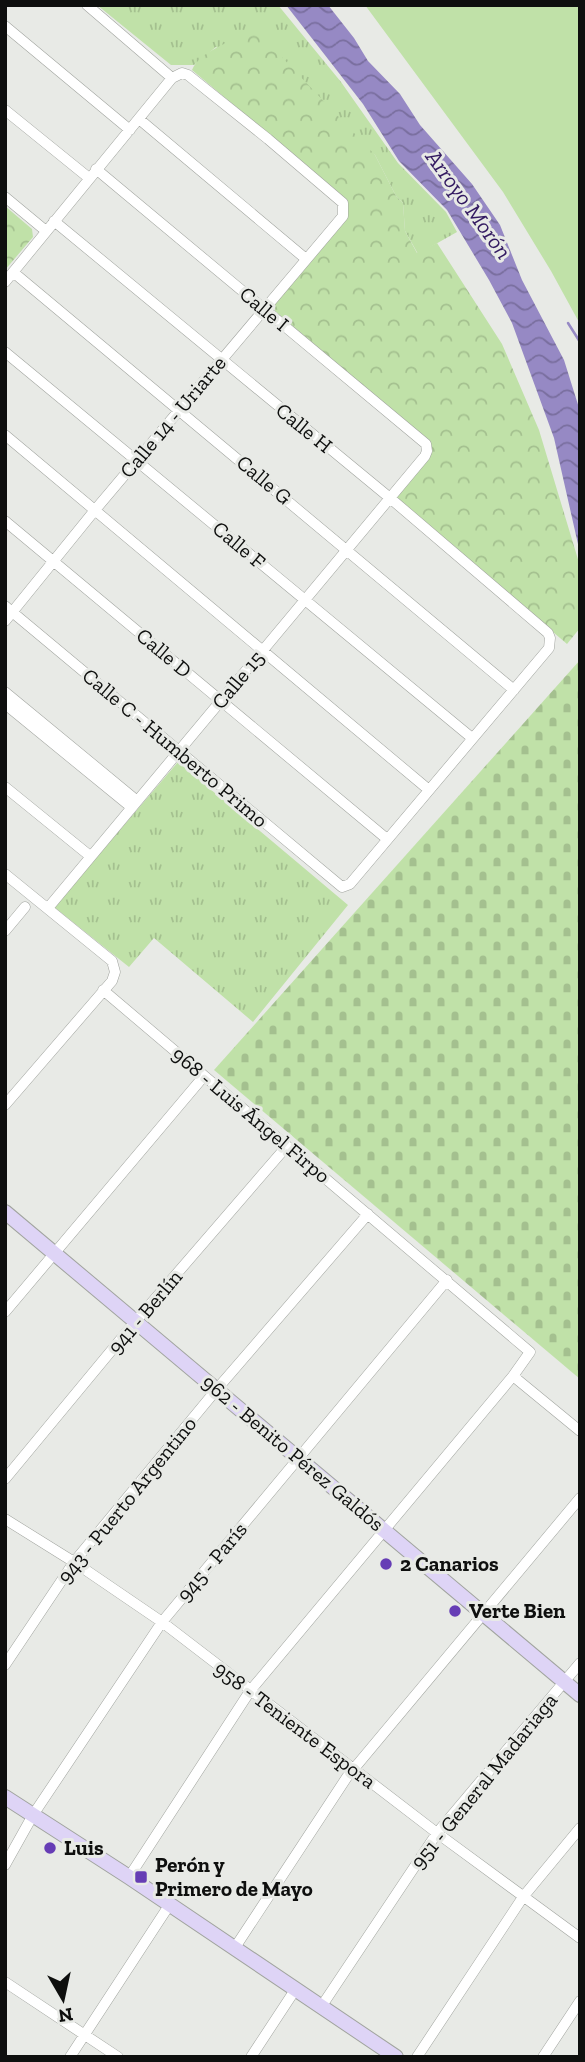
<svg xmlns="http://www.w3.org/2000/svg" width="585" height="2062" viewBox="0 0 585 2062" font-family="'Zilla Slab',serif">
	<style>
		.grass { fill: url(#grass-tufts) }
		.cemetery { fill: url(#cemetery-stones) }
		.park { fill: url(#park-crowns) }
		.pitch { fill: #c0e1a8 }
		.water { fill: url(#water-waves) }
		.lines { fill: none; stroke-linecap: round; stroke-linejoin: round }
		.stream { stroke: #9689c4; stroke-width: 2.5 }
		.street-casing { stroke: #a1a49f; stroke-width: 11 }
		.secondary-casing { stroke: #a1a49f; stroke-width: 16 }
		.street { stroke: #fff; stroke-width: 10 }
		.secondary { stroke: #ded4f6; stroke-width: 14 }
		.poi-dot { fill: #663db5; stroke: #e8eae6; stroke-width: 2.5 }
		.labels { text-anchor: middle; stroke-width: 6; stroke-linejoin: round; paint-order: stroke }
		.street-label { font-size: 21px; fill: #0e0f0e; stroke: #e8eae6 }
		.poi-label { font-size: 21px; font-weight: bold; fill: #0e0f0e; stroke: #e8eae6; text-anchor: start }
		.water-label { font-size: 23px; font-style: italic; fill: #331a61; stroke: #e8eae6 }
	</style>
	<defs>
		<pattern id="grass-tufts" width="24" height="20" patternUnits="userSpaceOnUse" patternTransform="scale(1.75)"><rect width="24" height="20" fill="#c0e1a8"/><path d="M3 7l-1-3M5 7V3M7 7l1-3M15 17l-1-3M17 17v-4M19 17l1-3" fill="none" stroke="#a4c08f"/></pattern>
		<pattern id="cemetery-stones" width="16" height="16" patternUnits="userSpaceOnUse" patternTransform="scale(1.75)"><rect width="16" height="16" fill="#c0e1a8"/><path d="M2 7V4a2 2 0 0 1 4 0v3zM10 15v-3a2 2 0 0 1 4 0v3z" fill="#a4c08f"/></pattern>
		<pattern id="park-crowns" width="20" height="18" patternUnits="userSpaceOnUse" patternTransform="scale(1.75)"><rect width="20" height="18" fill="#c0e1a8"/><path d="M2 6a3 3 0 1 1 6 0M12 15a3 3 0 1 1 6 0" fill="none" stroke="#a4c08f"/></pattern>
		<pattern id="water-waves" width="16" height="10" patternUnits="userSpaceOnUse" patternTransform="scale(1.75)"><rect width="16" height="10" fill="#9689c4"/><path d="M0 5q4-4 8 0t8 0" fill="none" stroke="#796e9e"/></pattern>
	</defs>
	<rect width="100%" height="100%" fill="#e8eae6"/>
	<path class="grass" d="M97 5H278L341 82 398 163 446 212 457 232 418 254 405 231 403 203 396 196 375 155 216 47 194 65H171Z
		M178 762 348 905 253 1022 154 938 129 967 54 907Z"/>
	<path class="cemetery" d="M580 660V1379L214 1070Z"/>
	<path class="park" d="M257 31 375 155 396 196 403 203 405 231 417 253 437 243 502 344 539 430 580 566V628L567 644 395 497 430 443 275 311 274 302 348 213V201L192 70C201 49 237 39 257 31Z
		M5 206 32 229 33 237 5 270Z"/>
	<path class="pitch" d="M365 5H580V324L551 271 503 192Z"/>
	<path class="water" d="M286 5H328L354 38 368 61 400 94 420 125 472 184 500 225 522 280 564 360 580 411V553L554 438 512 323 489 280 447 210 399 161 363 104Z"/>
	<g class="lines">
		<path class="stream" d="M568 323 580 342"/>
		<defs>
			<path id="street" d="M87 5 172 78
				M5 26 130 130
				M5 110 89 178
				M139 119 306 259
				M5 197 46 231
				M13 272 514 690
				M5 282 172 78 182 73 188 75 268 139 343 203V216L95 510 5 621
				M5 352 472 738
				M5 435 429 790
				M5 521 387 839
				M5 606 342 887 350 884 549 648 550 638 548 633 390 498 54 221
				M5 692 136 800
				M5 704 131 807
				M5 787 90 856
				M5 874 112 961 115 972 112 981 5 1105
				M48 908 425 456 427 451 426 444 96 169
				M5 931 25 907
				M103 990 530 1352 513 1376 250 1691 129 1877
				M5 1312 204 1076
				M513 1376 580 1431
				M5 1479 135 1322 287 1146
				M5 1519 74 1562 162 1622 437 1833 580 1938
				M5 1665 74 1562 217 1389 368 1214
				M5 1865 33 1815 162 1622 447 1280
				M234 1949 347 1777 580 1498
				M5 1982 118 2057
				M321 2007 437 1833 580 1663
				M70 2057 170 1904
				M251 2057 295 1990
				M417 2057 523 1897 580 1828
				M543 2057 580 2001"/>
			<path id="secondary" d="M5 1212 580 1695
				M5 1797 129 1877 396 2057"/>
		</defs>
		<use href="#street" class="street-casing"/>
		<use href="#secondary" class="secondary-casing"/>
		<use href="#street" class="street"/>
		<use href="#secondary" class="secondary"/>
	</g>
	<g class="poi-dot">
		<circle cx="386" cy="1564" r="7"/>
		<circle cx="455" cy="1611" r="7"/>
		<circle cx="50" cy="1848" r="7"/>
		<rect x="134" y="1870" width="14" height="14" rx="3.5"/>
	</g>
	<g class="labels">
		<g class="street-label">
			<text transform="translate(264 309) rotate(40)" y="7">Calle I</text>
			<text transform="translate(173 417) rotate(-50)" y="7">Calle 14 - Uriarte</text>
			<text transform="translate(304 428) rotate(39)" y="7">Calle H</text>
			<text transform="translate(264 480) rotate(40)" y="7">Calle G</text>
			<text transform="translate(239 545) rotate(40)" y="7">Calle F</text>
			<text transform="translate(164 653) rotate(40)" y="7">Calle D</text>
			<text transform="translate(238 680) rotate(-50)" y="7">Calle 15</text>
			<text transform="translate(175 748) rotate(40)" y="7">Calle C - Humberto Primo</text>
			<text transform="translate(251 1115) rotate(40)" y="7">968 - Luis Ángel Firpo</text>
			<text transform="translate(145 1312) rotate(-50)" y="7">941 - Berlín</text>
			<text transform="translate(293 1453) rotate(40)" y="7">962 - Benito Pérez Galdós</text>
			<text transform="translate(127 1500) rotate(-51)" y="7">943 - Puerto Argentino</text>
			<text transform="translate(212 1562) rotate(-50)" y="7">945 - París</text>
			<text transform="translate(295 1725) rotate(37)" y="7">958 - Teniente Espora</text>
			<text transform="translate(484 1781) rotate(-51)" y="7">951 - General Madariaga</text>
		</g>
		<g class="poi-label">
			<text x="400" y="1571">2 Canarios</text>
			<text x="469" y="1618">Verte Bien</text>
			<text x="64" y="1855">Luis</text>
			<text x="155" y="1872">Perón y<tspan x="155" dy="24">Primero de Mayo</tspan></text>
		</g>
		<g class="water-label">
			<text transform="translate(469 204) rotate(54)" y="8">Arroyo Morón</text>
		</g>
	</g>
	<rect width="585" height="2062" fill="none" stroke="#0e0f0e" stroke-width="14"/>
	<g transform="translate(63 1999) rotate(171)" stroke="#e8eae6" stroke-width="5" paint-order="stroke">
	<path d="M0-5L12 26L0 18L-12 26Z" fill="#0e0f0e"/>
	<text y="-10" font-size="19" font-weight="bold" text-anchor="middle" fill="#0e0f0e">N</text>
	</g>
</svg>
